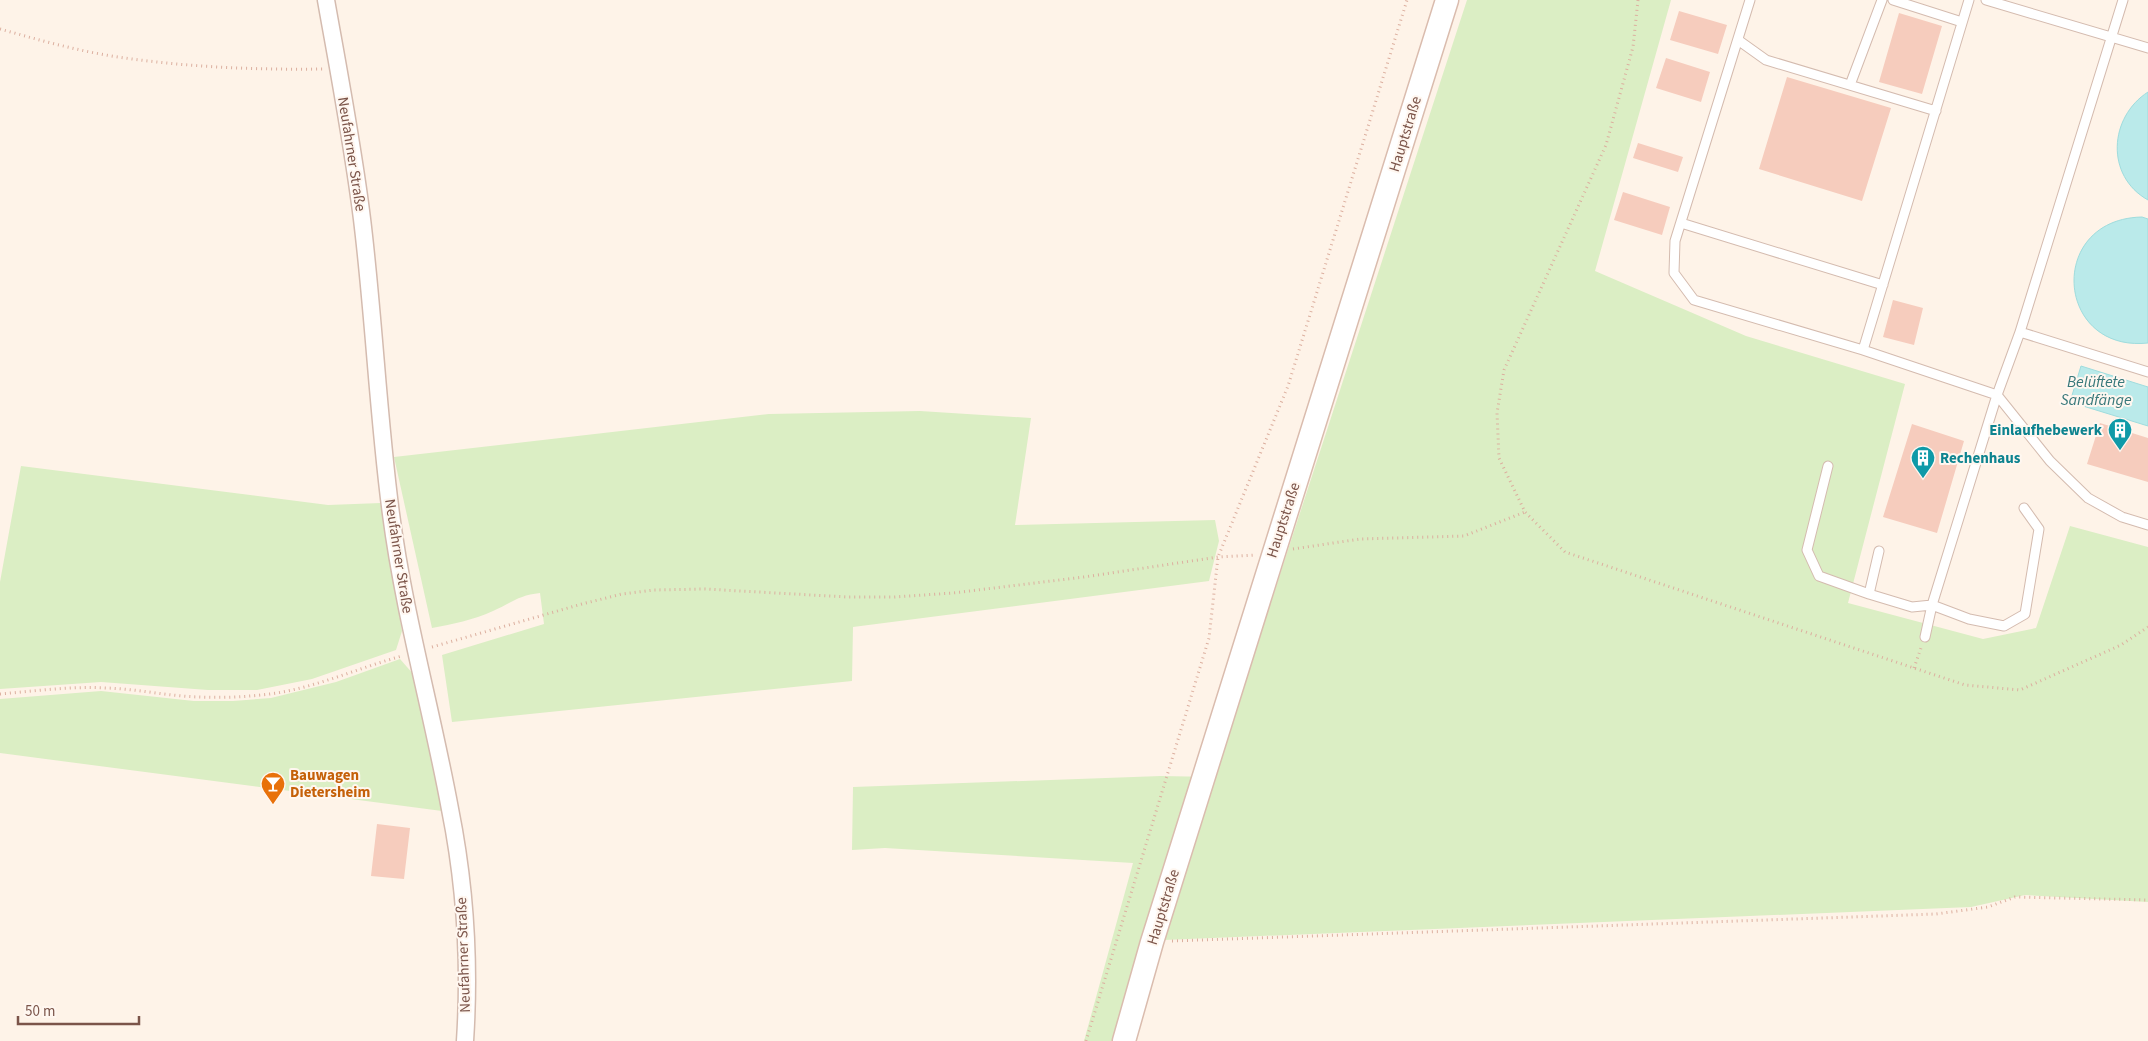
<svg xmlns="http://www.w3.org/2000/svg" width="2148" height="1041" viewBox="0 0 2148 1041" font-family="'Source Sans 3',sans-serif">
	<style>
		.green { fill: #dbeec4 }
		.water { fill: #baeaea; stroke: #9fdcdd }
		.building { fill: #f6ccbd }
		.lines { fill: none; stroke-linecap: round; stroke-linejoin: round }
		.lane-casing { stroke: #d4bbaf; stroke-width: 11 }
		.street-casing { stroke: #d4bbaf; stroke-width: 19 }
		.secondary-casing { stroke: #dabcae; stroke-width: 25 }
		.path { stroke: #dcaf9f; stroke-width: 3; stroke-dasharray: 1 4; stroke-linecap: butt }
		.lane { stroke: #fff; stroke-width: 9 }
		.street { stroke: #fff; stroke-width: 16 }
		.secondary { stroke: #fff; stroke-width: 22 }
		.labels { text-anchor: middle; stroke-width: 4; stroke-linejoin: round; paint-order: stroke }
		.street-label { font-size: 15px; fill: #7b5449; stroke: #fff7f0 }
		.culture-label { font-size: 15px; font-weight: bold; fill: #0d838f; stroke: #fff7f0; text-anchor: end }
		.food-label { font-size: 15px; font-weight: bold; fill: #c56008; stroke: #fff7f0; text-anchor: start }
		.water-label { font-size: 16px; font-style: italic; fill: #38787a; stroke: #fff7f0 }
	</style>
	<rect width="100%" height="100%" fill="#fef3e8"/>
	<path class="green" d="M1467 0H1671L1595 271 1746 336 1905 384 1848 603 1983 639 2036 628 2070 526 2148 547V902L2025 895 1971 907 1164 940 1135 1041H1084L1133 863 885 848 852 850 853 787 1161 776 1214 777Z
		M920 411 1031 418 1015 525 1215 520 1219 541 1209 581 853 627 852 681 452 722 442 655 544 624 540 593C519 595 511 603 493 611 473 620 453 624 432 628L394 457 769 414Z
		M21 466 328 505 381 503 402 631 396 650 312 679 257 690H208L101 682 0 689V582Z
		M400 659 414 675 425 719 442 811 0 753V699L101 691 194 701H233L271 698 336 682Z"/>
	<path class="water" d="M2148 92V200C2105 176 2109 117 2148 92Z
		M2142 217 2148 219V343C2055 353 2046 219 2142 217Z
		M2081 366 2148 387V426L2070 402Z"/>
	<path class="building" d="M1679 11 1727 25 1718 54 1670 40Z
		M1899 13 1942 26 1922 94 1879 82Z
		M1666 58 1710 72 1701 102 1656 88Z
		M1787 77 1891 108 1862 201 1759 169Z
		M1638 143 1683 157 1678 172 1633 158Z
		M1623 192 1670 207 1662 235 1614 220Z
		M1893 300 1923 308 1914 345 1883 337Z
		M2100 423 2148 438V482L2087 464Z
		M1912 424 1964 441 1937 533 1883 517Z
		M377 824 410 828 404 879 371 876Z"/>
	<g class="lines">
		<defs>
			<path id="lane" d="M1750 0 1675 241 1674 273 1694 300 1863 350 1997 395 2050 461 2088 498 2122 517 2148 525
				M1893 0 1962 22
				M1986 0 2148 48
				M1738 40 1766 60 1936 111
				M1850 85 1882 0
				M1681 223 1883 285
				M2020 332 2148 372
				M1863 350 1969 0
				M1828 466 1807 550 1819 576 1869 594
				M1879 551 1869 594 1912 607 1932 605 1997 395 2020 332 2123 0
				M1925 637 1932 605 1969 619 2004 626 2025 614 2039 529 2024 508"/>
			<path id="street" d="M326 0C339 73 353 146 362 219 374 317 378 416 391 514 404 614 432 711 450 809 465 884 470 965 465 1041"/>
			<path id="secondary" d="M1124 1041 1152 942 1447 0"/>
		</defs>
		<use href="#lane" class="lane-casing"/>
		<use href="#street" class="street-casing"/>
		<use href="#secondary" class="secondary-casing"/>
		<path class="path" d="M1638 0 1633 47 1606 145 1504 370 1497 413 1499 458 1525 512 1565 552 1965 685 2020 690 2121 645 2148 627
			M0 29C39 40 78 51 118 57 186 67 254 70 323 69
			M1293 549 1360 539 1464 536 1525 512
			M432 647 582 604 622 594 654 590 705 589 847 597H894L953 593 1084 577 1218 557 1255 555
			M1914 668 1921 648
			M0 694C35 691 71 686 107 688 137 689 168 696 198 697 222 698 246 697 270 694 315 688 358 668 402 656
			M1172 941 1936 914 1988 907 2015 897 2148 900
			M1086 1041 1209 638 1218 557 1288 386 1407 0"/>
		<use href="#lane" class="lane"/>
		<use href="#street" class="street"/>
		<use href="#secondary" class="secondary"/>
	</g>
	<defs>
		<symbol id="building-pin" viewBox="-11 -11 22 30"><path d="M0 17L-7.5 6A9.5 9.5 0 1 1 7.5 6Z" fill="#0f9aa8" stroke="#fff7f0"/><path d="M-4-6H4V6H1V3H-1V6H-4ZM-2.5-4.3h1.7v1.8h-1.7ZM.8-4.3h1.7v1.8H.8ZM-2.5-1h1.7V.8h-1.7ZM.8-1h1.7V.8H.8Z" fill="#fff"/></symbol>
		<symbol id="bar-pin" viewBox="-11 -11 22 30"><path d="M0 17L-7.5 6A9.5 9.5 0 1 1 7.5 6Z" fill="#e8710a" stroke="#fff7f0"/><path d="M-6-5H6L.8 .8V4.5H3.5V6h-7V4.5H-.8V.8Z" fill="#fff"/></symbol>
	</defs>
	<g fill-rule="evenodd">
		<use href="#building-pin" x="2106" y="416" width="28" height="38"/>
		<use href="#building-pin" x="1909" y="444" width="28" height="38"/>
		<use href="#bar-pin" x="259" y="770" width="28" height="38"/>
	</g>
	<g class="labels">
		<g class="street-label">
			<text transform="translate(1405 134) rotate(-73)" y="5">Hauptstraße</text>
			<text transform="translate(352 154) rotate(81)" y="5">Neufahrner Straße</text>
			<text transform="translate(1283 520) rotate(-72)" y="5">Hauptstraße</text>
			<text transform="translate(399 556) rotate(81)" y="5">Neufahrner Straße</text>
			<text transform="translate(1163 907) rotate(-73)" y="5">Hauptstraße</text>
			<text transform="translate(463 955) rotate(-92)" y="5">Neufahrner Straße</text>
		</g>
		<g class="culture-label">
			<text x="2102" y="435">Einlaufhebewerk</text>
			<text x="1940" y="463" text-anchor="start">Rechenhaus</text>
		</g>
		<g class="food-label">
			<text x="290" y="780">Bauwagen<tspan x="290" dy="17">Dietersheim</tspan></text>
		</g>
		<g class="water-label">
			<text x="2096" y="387">Belüftete<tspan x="2096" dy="18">Sandfänge</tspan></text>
		</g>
	</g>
	<path d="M18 1016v8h121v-8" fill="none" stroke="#7b5449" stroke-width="2.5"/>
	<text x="25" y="1016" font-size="15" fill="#7b5449" stroke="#fff7f0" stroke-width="4" paint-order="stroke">50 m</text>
</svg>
